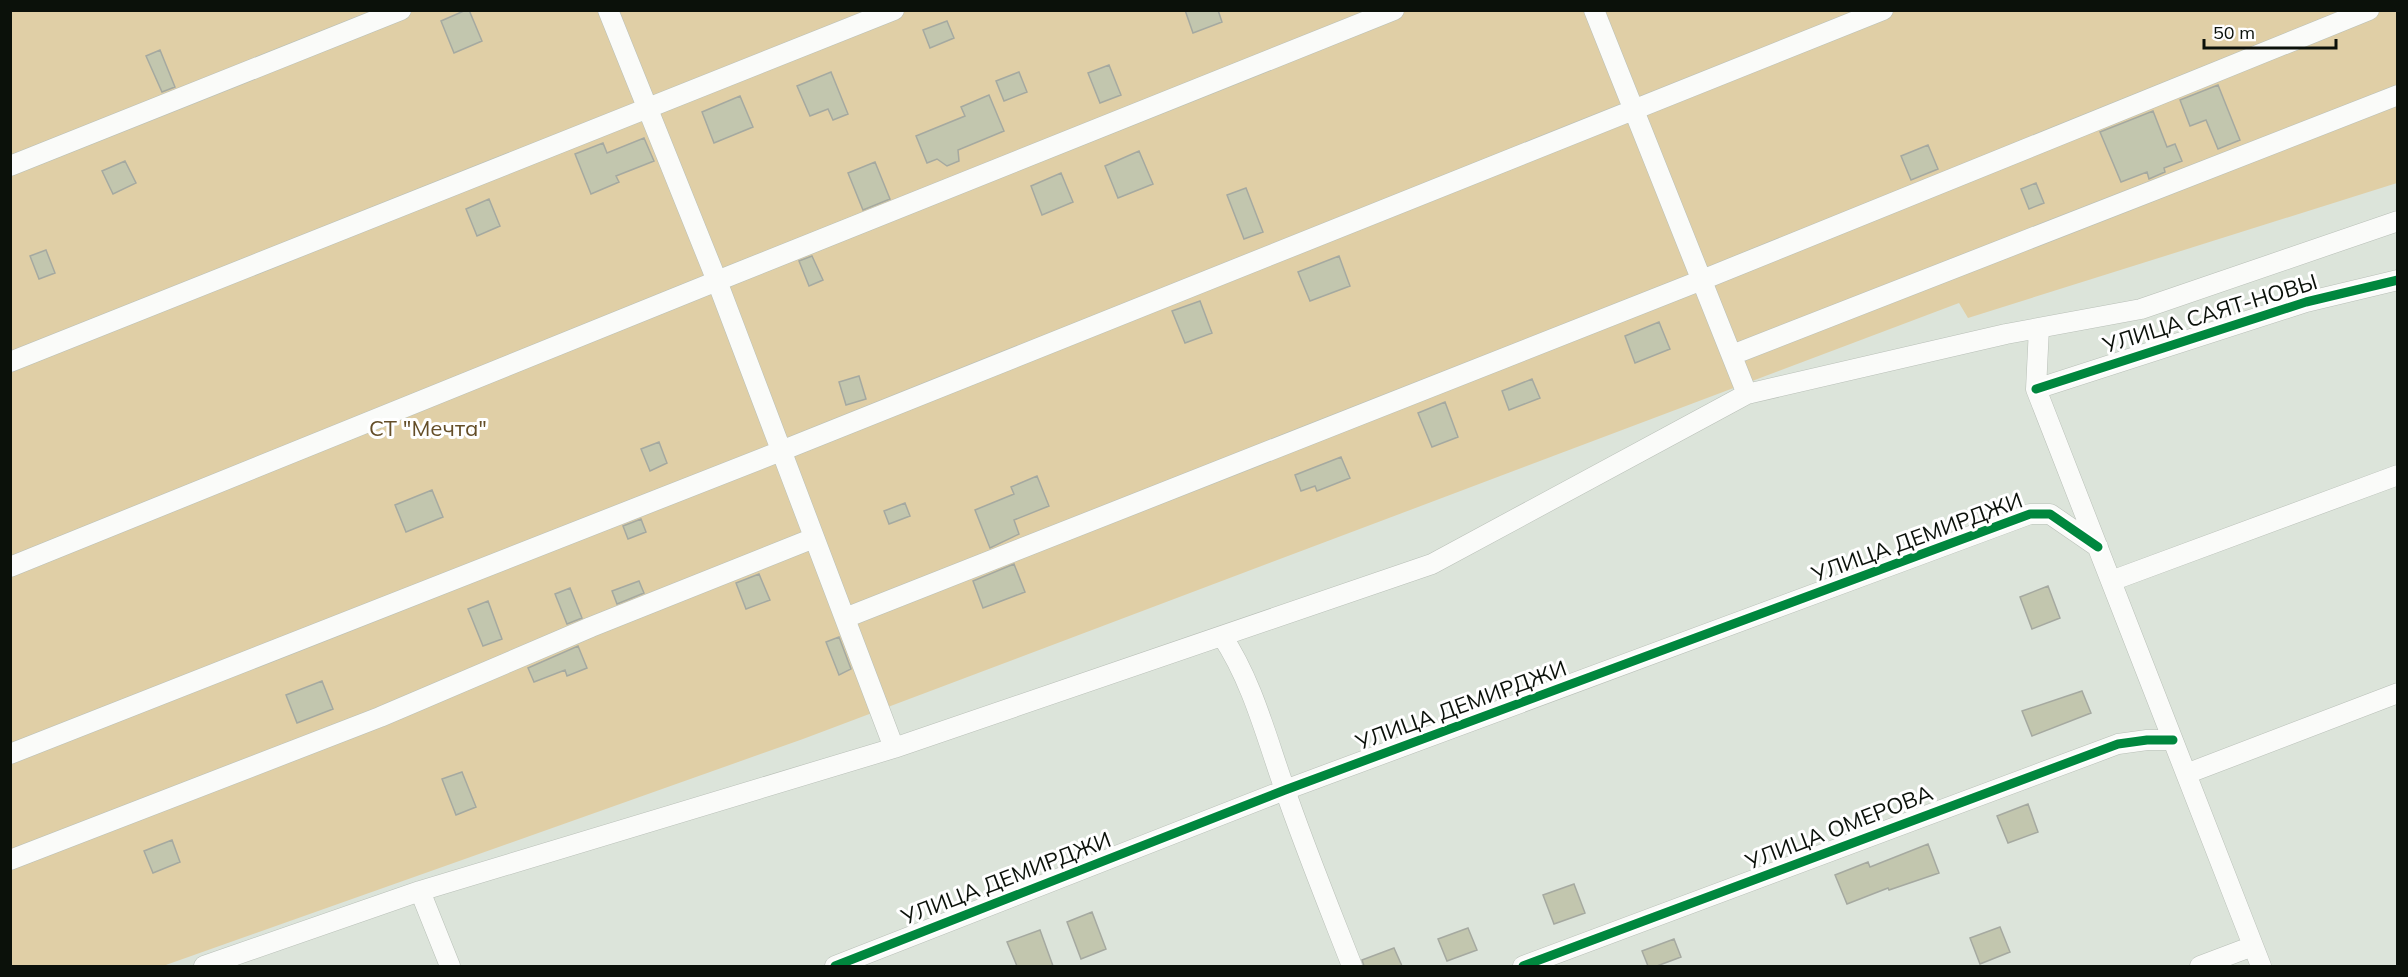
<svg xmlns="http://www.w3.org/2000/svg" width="2408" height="977" viewBox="0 0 2408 977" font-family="Mulish,sans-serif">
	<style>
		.green { fill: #e0cfa6 }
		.building { fill: #c2c6ae; stroke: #a5a9a0; stroke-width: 1.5 }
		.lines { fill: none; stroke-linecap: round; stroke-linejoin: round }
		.minor-casing { stroke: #b8bfb7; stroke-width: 21 }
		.minor { stroke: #fafbf9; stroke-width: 20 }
		.cycleway-casing { stroke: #fff; stroke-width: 13 }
		.cycleway { stroke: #00873e; stroke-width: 9 }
		.labels { text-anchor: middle; stroke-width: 6; stroke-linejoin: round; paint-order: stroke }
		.street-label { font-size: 22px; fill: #0b110a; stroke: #fff }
		.park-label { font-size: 22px; fill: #644e28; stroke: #fff }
	</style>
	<rect width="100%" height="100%" fill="#dce4da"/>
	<path class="green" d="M10 11H2397V183L1968 318 1959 303 803 739 163 966H11Z"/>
	<path class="building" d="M466 10H469L482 41 454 53 441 21Z
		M1185 10H1218L1222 22 1193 33Z
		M947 21 954 38 930 48 923 30Z
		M160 50 175 87 162 92 146 56Z
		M1109 65 1121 95 1100 103 1088 73Z
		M831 72 848 114 833 120 828 109 810 116 797 86Z
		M1019 72 1027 92 1004 101 996 81Z
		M2218 85 2240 140 2218 149 2206 120 2190 126 2180 100Z
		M989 95 1004 131 958 150 959 161 947 166 937 159 927 163 916 136 965 116 961 107Z
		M740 96 753 127 714 143 702 112Z
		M2153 111 2167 147 2175 144 2182 161 2164 168 2165 172 2149 179 2147 172 2121 182 2100 132Z
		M644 138 654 161 616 176 619 182 591 194 575 154 603 143 607 153Z
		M1928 145 1938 169 1911 180 1901 156Z
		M1139 151 1153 184 1118 198 1105 166Z
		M125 161 136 183 113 194 102 171Z
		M875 162 890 199 863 210 848 173Z
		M1061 173 1073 202 1042 215 1031 186Z
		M2036 183 2044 203 2029 209 2021 189Z
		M1246 188 1263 232 1244 239 1227 195Z
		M489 199 500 226 477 236 466 209Z
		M46 250 55 273 39 279 30 256Z
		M812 256 823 280 809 286 799 261Z
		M1339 256 1350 286 1310 301 1298 272Z
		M1200 301 1212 333 1185 343 1172 311Z
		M1659 322 1670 349 1635 363 1625 336Z
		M859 376 866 399 846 405 839 382Z
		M1532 379 1540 398 1509 410 1502 391Z
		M1445 402 1458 437 1432 447 1418 413Z
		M659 442 667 463 650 471 641 449Z
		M1341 457 1350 478 1317 491 1315 486 1301 491 1295 475Z
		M1037 476 1049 506 1014 520 1019 534 990 548 975 510 1014 494 1011 487Z
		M432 490 443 517 406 532 395 505Z
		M905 503 910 516 889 524 884 511Z
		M641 519 646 532 628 539 623 526Z
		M1014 564 1025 592 983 608 973 581Z
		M759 574 770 600 746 609 736 583Z
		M639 581 644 593 617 604 612 591Z
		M2048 586 2060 618 2032 629 2020 597Z
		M570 588 582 618 567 624 555 594Z
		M488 601 502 639 483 646 468 609Z
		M839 637 851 669 839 675 826 642Z
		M578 646 587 668 567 676 565 670 534 682 528 668Z
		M322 681 333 709 297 723 286 695Z
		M2082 691 2091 713 2032 736 2022 711Z
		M462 772 476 807 456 815 442 779Z
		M2028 804 2038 832 2008 843 1997 816Z
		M172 840 180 862 153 873 144 851Z
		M1928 844 1939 873 1889 890 1888 888 1847 904 1835 875 1868 862 1870 867Z
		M1574 884 1585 913 1554 924 1543 895Z
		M1092 912 1106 949 1081 959 1067 922Z
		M2000 927 2010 952 1980 964 1970 938Z
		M1468 928 1477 950 1447 961 1438 939Z
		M1040 930 1053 966H1017L1007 942Z
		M1674 939 1681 957 1657 966H1648L1642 951Z
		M1394 948 1402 966H1364L1362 960Z"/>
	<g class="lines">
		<defs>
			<path id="minor" d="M608 10 717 281 894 748
				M1594 10 1747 394
				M10 166 401 10
				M2039 328 2036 389 2261 966
				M1732 355 2398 95
				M10 362 894 10
				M2036 389 2306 302 2398 280
				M10 567 717 281 1394 10
				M2111 581 2398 475
				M845 618 1702 280 2369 10
				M1222 636C1252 681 1266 736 1284 787 1305 848 1329 907 1352 966
				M10 754 781 451 1883 10
				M2186 774 2398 693
				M10 860 380 717 591 627 814 538
				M420 891 450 966
				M204 966 420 891 894 748 1432 564 1747 394 2006 334 2141 309 2398 221
				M835 966 1285 790 2030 514H2050L2098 547
				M1523 966 2118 744 2147 740H2173
				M2200 966 2253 946"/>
		</defs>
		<use href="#minor" class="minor-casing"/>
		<use href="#minor" class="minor"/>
		<defs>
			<path id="cycleway" d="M2036 389 2306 302 2398 280
				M835 966 1285 790 2030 514H2050L2098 547
				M1523 966 2118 744 2147 740H2173"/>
		</defs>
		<use href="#cycleway" class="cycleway-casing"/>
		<use href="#cycleway" class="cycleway"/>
	</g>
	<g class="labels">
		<g class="street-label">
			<text transform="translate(2210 313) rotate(-17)" y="8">УЛИЦА САЯТ-НОВЫ</text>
			<text transform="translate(1917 537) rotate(-20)" y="8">УЛИЦА ДЕМИРДЖИ</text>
			<text transform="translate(1461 705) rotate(-20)" y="8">УЛИЦА ДЕМИРДЖИ</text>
			<text transform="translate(1839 827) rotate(-21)" y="8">УЛИЦА ОМЕРОВА</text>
			<text transform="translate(1006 878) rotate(-21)" y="8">УЛИЦА ДЕМИРДЖИ</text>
		</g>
		<g class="park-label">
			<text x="428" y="436">СТ "Мечта"</text>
		</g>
	</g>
	<rect width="2408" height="977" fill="none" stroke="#0b110a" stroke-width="24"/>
	<path d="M2204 39v9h132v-9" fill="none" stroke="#0b110a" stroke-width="3"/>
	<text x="2213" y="39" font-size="18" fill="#0b110a" stroke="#ffffff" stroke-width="4.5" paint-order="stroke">50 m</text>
</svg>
